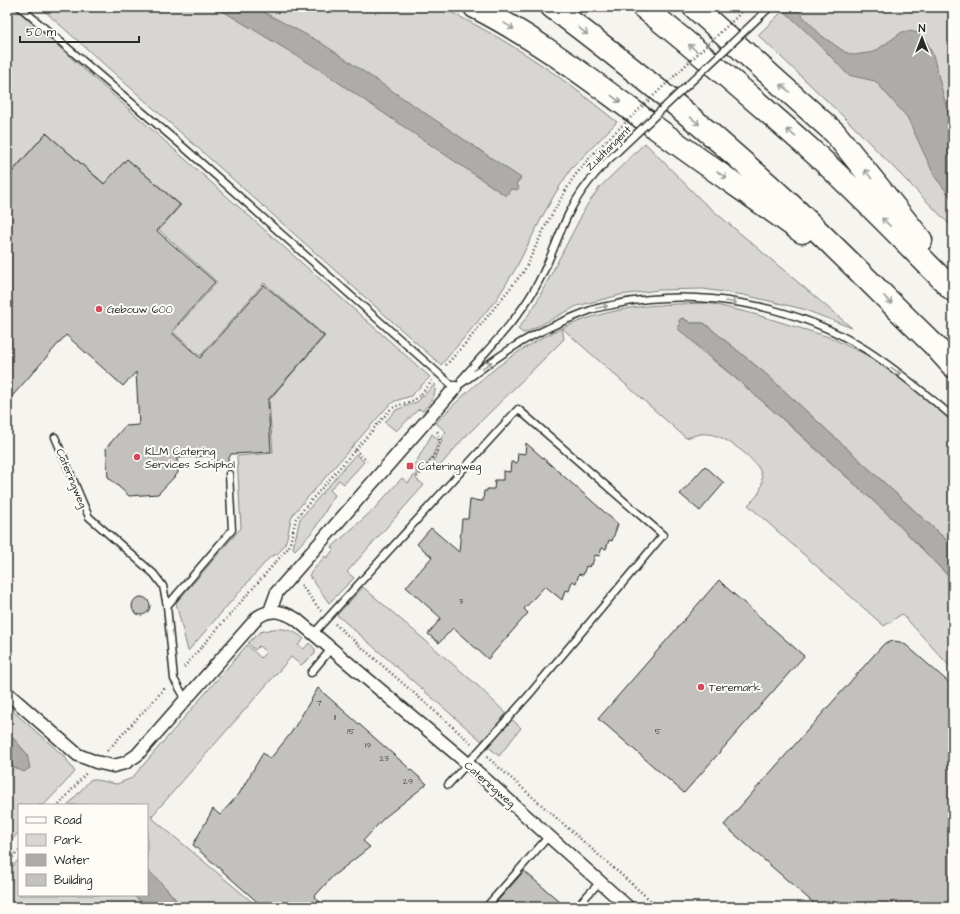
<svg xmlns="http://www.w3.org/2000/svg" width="960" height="914" viewBox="0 0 960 914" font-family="'Architects Daughter',sans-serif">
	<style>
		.green { fill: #d7d6d2; stroke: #81807e }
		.water { fill: #adaca9; stroke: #797877 }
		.building { fill: #c2c1be; stroke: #2b2b2b }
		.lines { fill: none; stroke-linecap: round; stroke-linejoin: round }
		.lane-casing { stroke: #2b2b2b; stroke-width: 9 }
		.street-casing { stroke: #2b2b2b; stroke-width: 15 }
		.highway-casing { stroke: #2b2b2b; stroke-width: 25 }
		.path { stroke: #2b2b2b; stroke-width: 2.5; stroke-dasharray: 1 3; stroke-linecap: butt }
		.lane { stroke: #fdfcf7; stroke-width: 6 }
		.street { stroke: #fdfcf7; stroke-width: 12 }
		.highway { stroke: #fdfcf7; stroke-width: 22 }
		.lane-bridge-casing { stroke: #2b2b2b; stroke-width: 9; stroke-linecap: butt }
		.path-bridge { stroke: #2b2b2b; stroke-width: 2.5; stroke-dasharray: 1 3; stroke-linecap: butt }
		.lane-bridge { stroke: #fdfcf7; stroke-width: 6 }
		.oneway { stroke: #9e9e9b }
		.poi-dot { fill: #d1495b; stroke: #fdfcf7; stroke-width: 1.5 }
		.labels { text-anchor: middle; stroke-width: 4; stroke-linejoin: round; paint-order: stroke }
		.number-label { font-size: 9px; fill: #515050 }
		.street-label { font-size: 11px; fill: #2b2b2b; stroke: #fdfcf7 }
		.poi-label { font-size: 11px; fill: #2b2b2b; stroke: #fdfcf7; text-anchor: start }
	</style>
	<rect width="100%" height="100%" fill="#f5f4ef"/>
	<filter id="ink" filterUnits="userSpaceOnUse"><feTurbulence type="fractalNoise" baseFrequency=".025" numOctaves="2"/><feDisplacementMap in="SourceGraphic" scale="8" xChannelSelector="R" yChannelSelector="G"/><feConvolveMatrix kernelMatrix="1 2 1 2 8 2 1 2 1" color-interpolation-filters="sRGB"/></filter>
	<g filter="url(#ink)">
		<path class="green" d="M7 7H14L430 377 411 396 395 401 388 406 294 513C286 527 291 542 277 554 275 555 271 556 269 558L188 651 176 603 241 528 237 456 273 453 269 400 325 336 264 283 200 356 173 332 217 282 159 230 181 205 127 159 105 184 46 133 7 177Z
			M40 7H440C483 27 533 57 571 86 587 98 602 110 617 122L571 169 556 192 542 217 516 268 496 300 441 365Z
			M787 7H953V228L847 120 758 35Z
			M645 143 702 201 852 328 803 309 744 295 703 289 658 290 620 295 577 306 527 332 523 333 518 329 534 307 587 205 600 187Z
			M708 303 754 314 829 337 873 358 919 387 953 415V546L766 374 704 323H691L683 318 679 321 699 349 749 389 891 517 953 581V670L902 614 884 626 748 505C753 500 759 495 761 488 763 482 762 473 758 467 749 455 723 434 707 434 700 433 693 436 686 438L562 328 564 339 463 439 439 467 433 462 442 440 441 438 446 432 436 423C488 368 544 325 620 310 649 304 679 304 708 303Z
			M435 384C437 396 430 402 423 411L419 409 396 431 385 422 396 410 417 402Z
			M432 434 439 440 432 458 415 478 424 485 347 572 354 578 329 603 309 575 325 556 327 558 334 549 332 547 374 509 402 478 408 483 417 472 411 467 416 462Z
			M356 454 364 462 344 484 339 480 330 490 335 495 314 530 295 550 293 548 300 519Z
			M363 587 476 684 521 728 499 756 337 615Z
			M272 629C285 628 294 630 304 639L298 645 304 649 309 643 315 649V654L301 665 291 657 151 817 258 907H182L165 887 147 869V805H68L91 779 117 784 132 778 247 645 261 658 266 652 259 646 255 650 248 643 260 632Z
			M7 706 65 757 75 772 44 805H19V832L7 845V760L14 767 27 754 7 731Z
			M19 859V895H133L148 907H7V873Z"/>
		<path class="water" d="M216 7H254L320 42 521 178 516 184 519 187 518 189 517 190 511 189 506 196 317 68Z
			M780 7H794L822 36 845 52 854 55 874 52 902 32 910 31 918 33 926 40 933 55 953 133V200L935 177 907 117 875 81 848 75 816 41Z
			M683 318 691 323H704L766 374 953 546V581L891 517 792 427 677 328 680 325 679 321 680 319Z
			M7 731 27 754 30 768 24 772 13 767 7 760Z
			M147 869 165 887 182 907H148L133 895H147Z"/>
		<path class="building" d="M46 133 104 184 127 159 180 205 157 231 215 282 171 332 200 358 264 285 324 336 268 400 271 452 231 454 225 466 208 456 177 458 178 473 158 494 129 496 108 477 106 448 125 426 139 425 136 372 123 386 66 335 7 402V178Z
			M526 443 618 524 612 541 609 540 606 549 602 548 599 556 595 555 592 565 590 564 589 567 586 566 583 575 579 574 576 583 572 581 569 591 565 590 562 600 545 586 524 609 528 613 488 659 453 628 439 643 428 634 441 618 406 587 432 557 417 544 431 528 459 552 462 519H468L470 500 483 501 484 491H487V489H494L495 480H503V471L510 472 511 462 517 463 518 453 525 454Z
			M705 466 724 483 700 511 680 494Z
			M719 580 727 588 804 656 684 793 606 725 598 719Z
			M132 606a9 9 0 1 1 18 0a9 9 0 1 1-18 0Z
			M893 641 900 642 906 645 953 686V907H818L724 825 881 647 885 643Z
			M318 688 427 784 384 818 363 841 370 847 333 876 314 897 326 907H263L193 845 213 809 220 815 239 794 263 753 270 759 291 733Z
			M524 871 566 907H492Z"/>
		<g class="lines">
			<defs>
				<path id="lane" d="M20 7 188 151 455 388
					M461 380C486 351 515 323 534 290 548 267 556 240 568 215 580 190 598 169 618 151
					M455 388C475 374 494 359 515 346 538 331 565 320 591 310 599 307 609 306 617 304 698 287 795 305 865 349 896 369 925 393 953 417
					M55 437 89 517 154 574 163 586 167 606 174 679 185 698
					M167 606 232 530 229 474
					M313 634 518 409 663 535 528 696 448 785
					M311 673 331 649
					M486 907 549 836
					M583 907 582 901 600 882"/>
				<path id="street" d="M270 611 277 592 455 388
					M7 693 78 755 96 762 113 766 125 763 137 755 258 617C271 608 283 611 296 619L467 763 628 907"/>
				<path id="highway" d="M475 7C540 40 597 85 656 128 704 164 754 197 802 232
					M552 7C636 70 717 137 794 208 841 253 888 300 934 345L953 366
					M643 7C700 52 756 101 811 150 860 194 906 243 953 290
					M694 7 835 133 921 240"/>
			</defs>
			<use href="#lane" class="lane-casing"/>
			<use href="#street" class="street-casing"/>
			<use href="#highway" class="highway-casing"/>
			<path class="path" d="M446 365 466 343 524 271 548 221 573 178 591 156 607 140
				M355 450 367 461
				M417 477C426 467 448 444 436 430
				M301 585 321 611
				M335 624 471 743
				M184 667 289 547 296 519 302 511 390 410C397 404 406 404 414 400 421 396 427 387 432 381
				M107 751 166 687
				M487 757 658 907
				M59 805 87 772
				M7 863 19 850"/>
			<use href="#lane" class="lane"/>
			<use href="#street" class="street"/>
			<use href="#highway" class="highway"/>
			<defs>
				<path id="lane-bridge" d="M618 151 770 7"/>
			</defs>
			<use href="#lane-bridge" class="lane-bridge-casing"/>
			<path class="path-bridge" d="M607 140 747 7"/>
			<use href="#lane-bridge" class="lane-bridge"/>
		</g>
		<defs><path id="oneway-shaft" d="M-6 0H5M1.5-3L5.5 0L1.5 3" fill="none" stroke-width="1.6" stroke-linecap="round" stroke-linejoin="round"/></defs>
		<g class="oneway">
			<use href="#oneway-shaft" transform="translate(509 26) rotate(32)"/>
			<use href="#oneway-shaft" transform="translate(583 31) rotate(38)"/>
			<use href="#oneway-shaft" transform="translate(693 48) rotate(-140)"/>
			<use href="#oneway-shaft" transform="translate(785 88) rotate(-139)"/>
			<use href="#oneway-shaft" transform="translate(616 99) rotate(37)"/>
			<use href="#oneway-shaft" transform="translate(695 121) rotate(40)"/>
			<use href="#oneway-shaft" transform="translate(791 133) rotate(-139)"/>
			<use href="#oneway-shaft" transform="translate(868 174) rotate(-128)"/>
			<use href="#oneway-shaft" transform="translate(722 175) rotate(35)"/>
			<use href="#oneway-shaft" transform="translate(886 222) rotate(-136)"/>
			<use href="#oneway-shaft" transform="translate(888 300) rotate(45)"/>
			<use href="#oneway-shaft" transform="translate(731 302) rotate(10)"/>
			<use href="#oneway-shaft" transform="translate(602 307) rotate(-12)"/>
			<use href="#oneway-shaft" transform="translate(487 365) rotate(-35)"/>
			<use href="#oneway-shaft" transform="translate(896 371) rotate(36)"/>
		</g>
	</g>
	<g class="poi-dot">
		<circle cx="99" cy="309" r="4"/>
		<circle cx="137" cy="457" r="4"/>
		<rect x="406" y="462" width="8" height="8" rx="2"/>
		<circle cx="701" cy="687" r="4"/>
	</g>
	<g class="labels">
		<g class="number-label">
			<text x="461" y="604">3</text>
			<text x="319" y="706">7</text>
			<text x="335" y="720">11</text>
			<text x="351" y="734">15</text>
			<text x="658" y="734">5</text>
			<text x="368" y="748">19</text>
			<text x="384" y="761">23</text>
			<text x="408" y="784">29</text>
		</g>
		<g class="street-label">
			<text transform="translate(608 148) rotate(-45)" y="4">Zuidtangent</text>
			<text transform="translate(72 478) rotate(67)" y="4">Cateringweg</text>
			<text transform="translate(490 784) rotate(41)" y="4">Cateringweg</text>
		</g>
		<g class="poi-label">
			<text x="107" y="313">Gebouw 600</text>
			<text x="145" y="455">KLM Catering<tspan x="145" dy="13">Services Schiphol</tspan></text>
			<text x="418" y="470">Cateringweg</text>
			<text x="709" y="691">Teremark</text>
		</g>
	</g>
	<rect width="960" height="914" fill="none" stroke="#fdfcf7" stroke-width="24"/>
	<rect x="12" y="12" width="936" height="890" fill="none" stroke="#2b2b2b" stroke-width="1.5" filter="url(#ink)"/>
	<rect x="18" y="804" width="130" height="92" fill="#fdfcf7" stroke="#a9a8a5"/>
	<rect x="26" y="817" width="20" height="6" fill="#fdfcf7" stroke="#a9a8a5"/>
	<text x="54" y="824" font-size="12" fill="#2b2b2b">Road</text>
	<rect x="26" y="834" width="20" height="12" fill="#d7d6d2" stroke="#a9a8a5"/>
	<text x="54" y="844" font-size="12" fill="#2b2b2b">Park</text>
	<rect x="26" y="854" width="20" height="12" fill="#adaca9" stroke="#a9a8a5"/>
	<text x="54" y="864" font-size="12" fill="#2b2b2b">Water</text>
	<rect x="26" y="874" width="20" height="12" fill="#c2c1be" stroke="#a9a8a5"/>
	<text x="54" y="884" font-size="12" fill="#2b2b2b">Building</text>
	<g transform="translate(922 38)" stroke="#fdfcf7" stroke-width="3" paint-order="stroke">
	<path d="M0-3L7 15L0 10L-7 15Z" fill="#2b2b2b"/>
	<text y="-6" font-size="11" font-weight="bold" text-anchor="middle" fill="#2b2b2b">N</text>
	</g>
	<path d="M20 36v6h119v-6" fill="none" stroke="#2b2b2b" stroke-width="2"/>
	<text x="26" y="36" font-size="12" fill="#2b2b2b" stroke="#fdfcf7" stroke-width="3" paint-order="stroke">50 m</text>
</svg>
